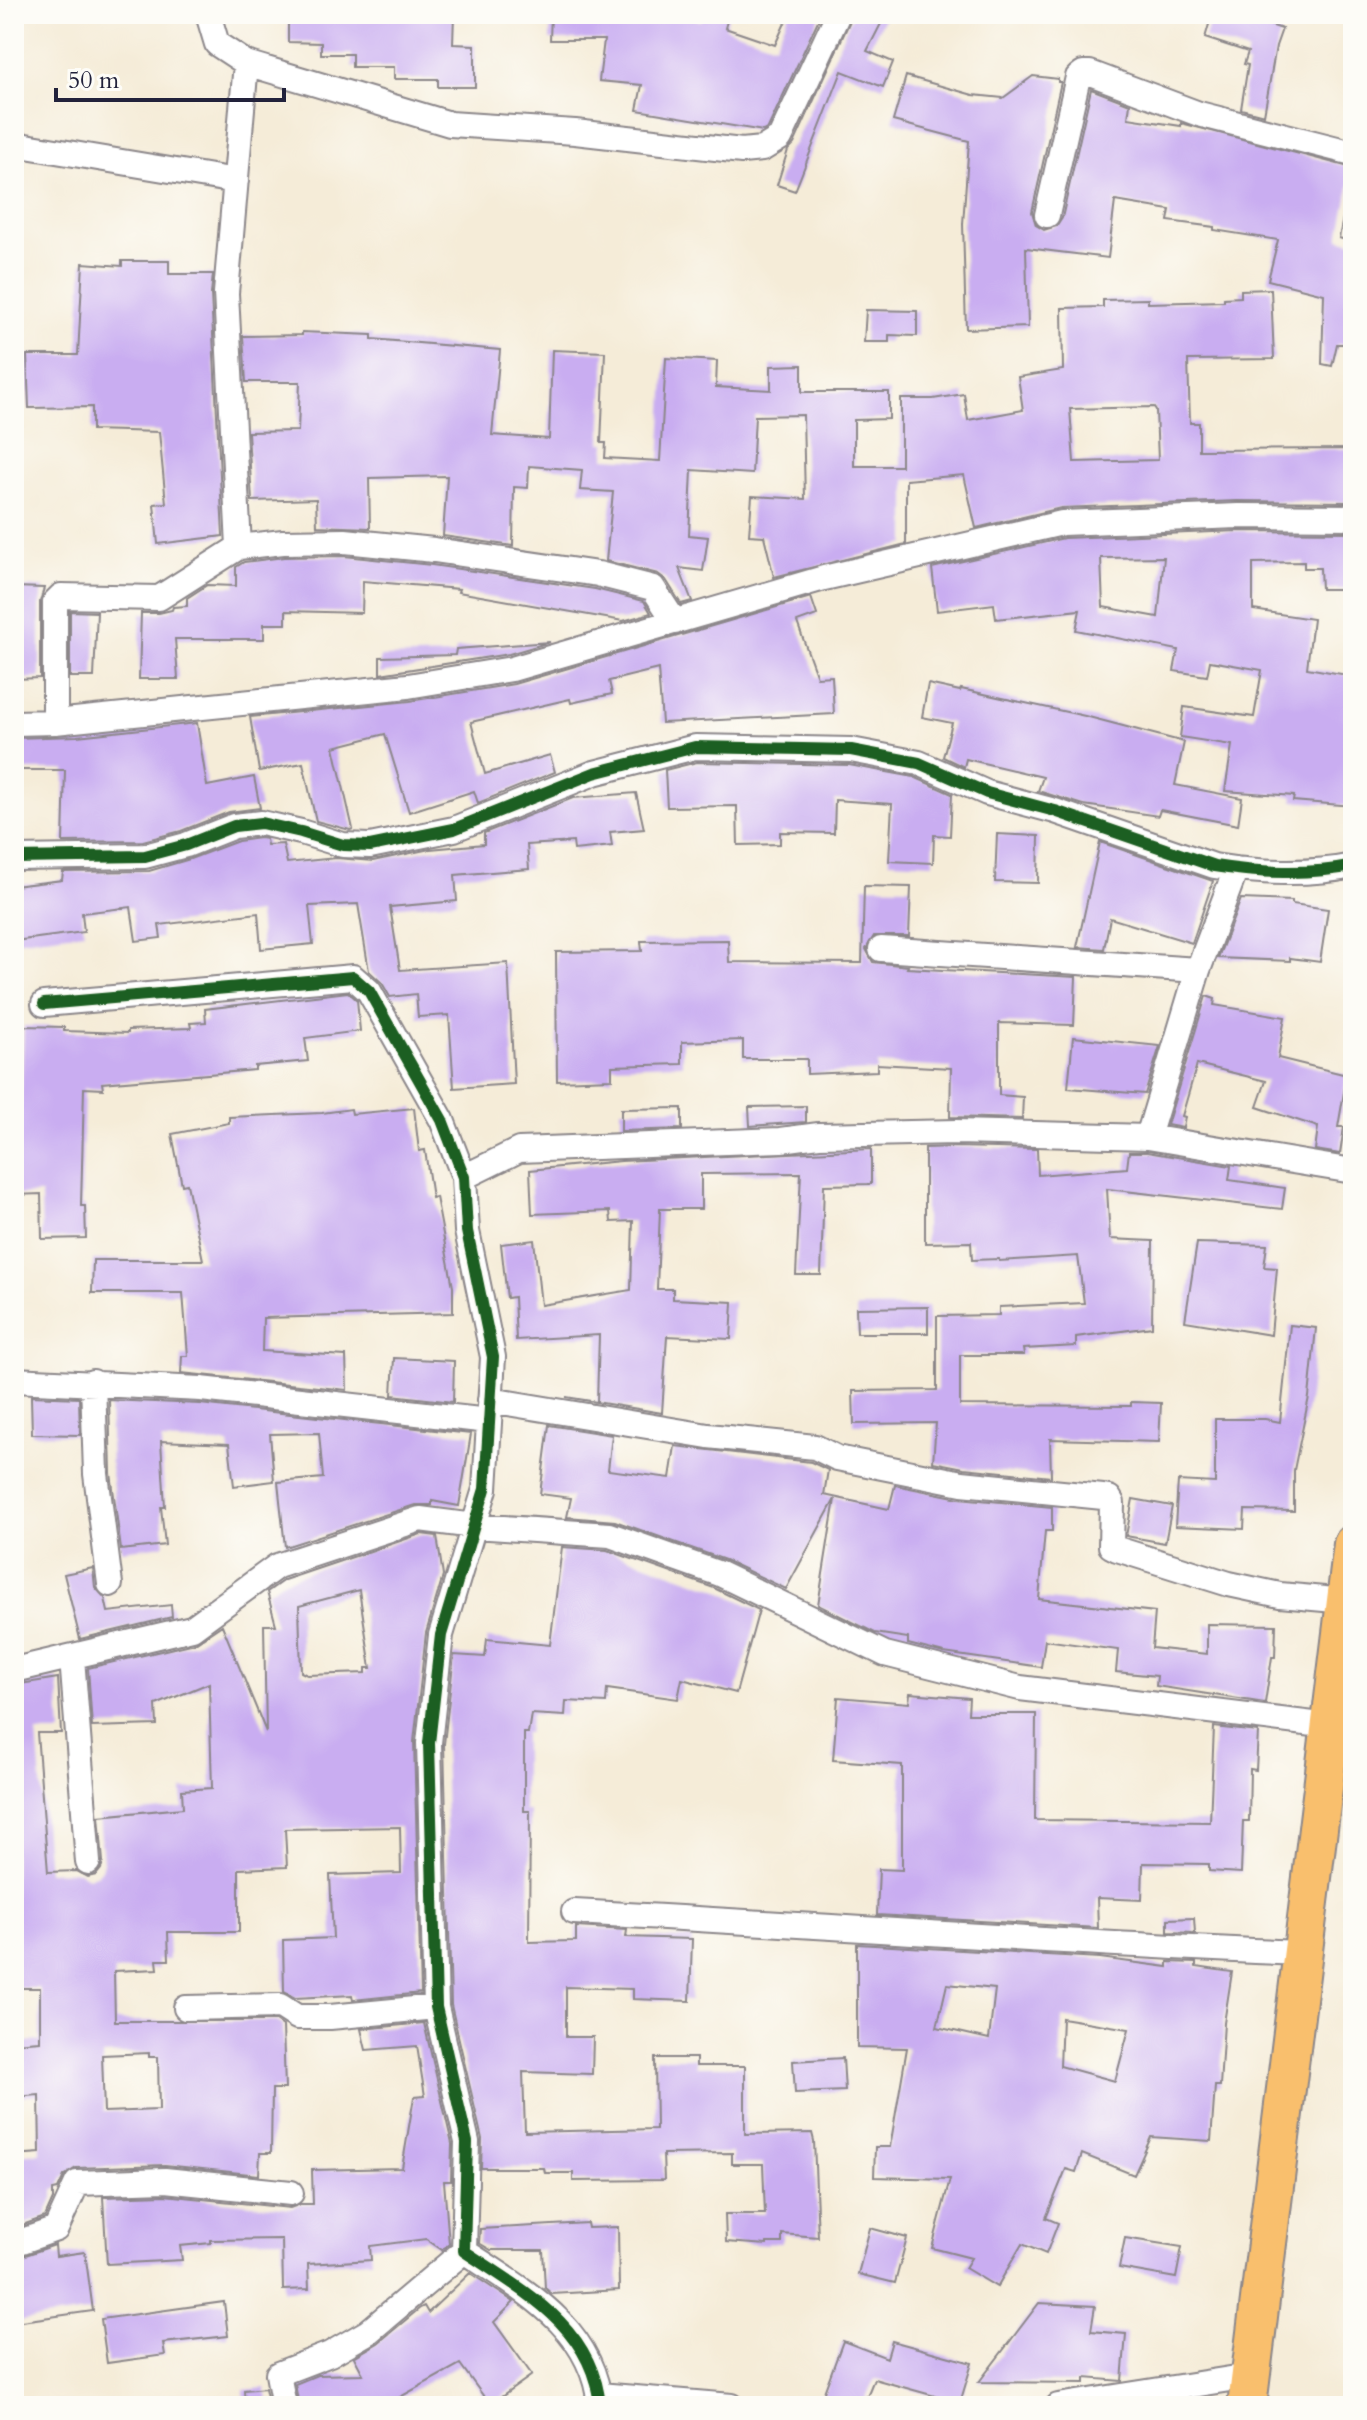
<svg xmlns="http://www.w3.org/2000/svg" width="1367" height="2420" viewBox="0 0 1367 2420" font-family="Cardo,serif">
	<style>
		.building { fill: #c9adf1; fill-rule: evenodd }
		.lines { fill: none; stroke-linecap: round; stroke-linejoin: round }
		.street-casing { stroke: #8c878a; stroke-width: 28 }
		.primary-casing { stroke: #8c878a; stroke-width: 42 }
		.street { stroke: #fff; stroke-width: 24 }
		.primary { stroke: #f9bf6d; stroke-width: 38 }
		.cycleway-casing { stroke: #fdfcf7; stroke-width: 17 }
		.cycleway { stroke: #1b5e20; stroke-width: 12 }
	</style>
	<rect width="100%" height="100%" fill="#fdfcf7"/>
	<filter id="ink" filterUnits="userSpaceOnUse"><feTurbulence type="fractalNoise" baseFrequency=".0125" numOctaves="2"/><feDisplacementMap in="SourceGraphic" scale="16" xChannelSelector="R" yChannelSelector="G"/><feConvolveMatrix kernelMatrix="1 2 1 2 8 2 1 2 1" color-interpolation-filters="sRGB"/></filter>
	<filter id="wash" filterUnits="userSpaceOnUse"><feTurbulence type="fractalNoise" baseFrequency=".006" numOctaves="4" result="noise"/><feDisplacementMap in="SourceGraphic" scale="32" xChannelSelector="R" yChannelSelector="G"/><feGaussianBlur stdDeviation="1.8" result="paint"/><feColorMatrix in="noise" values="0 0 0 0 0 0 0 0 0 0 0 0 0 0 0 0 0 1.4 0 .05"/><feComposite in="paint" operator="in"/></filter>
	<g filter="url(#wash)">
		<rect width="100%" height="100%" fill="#f5ecd8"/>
		<g id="blocks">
			<path class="building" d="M288 14H454L453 44 475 45V87H438V79H394V67H352V54H321V43L288 42Z
				M551 14H678L701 21 705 14H729L725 28 775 45 789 14H821L768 128 763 131 637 110 642 85 599 81 604 40H550Z
				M853 14H886L867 51 893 62 883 87 842 71 795 191 777 185 788 150 794 144Z
				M1212 14H1237L1282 29 1276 46 1264 115 1241 109 1248 65 1244 64 1248 52 1205 38Z
				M906 76 973 95 1003 98 1033 76 1058 79V82H1061L1032 212 1036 225 1044 230 1057 226 1062 218 1091 89 1130 104 1128 118 1181 126V123L1353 168 1339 238 1353 242V283L1346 308H1353L1352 344H1337L1332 366 1322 364 1324 294 1268 280 1278 240 1214 230V227L1168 221 1170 210 1115 201 1108 258 1026 248 1028 327 966 329 963 224 969 141 893 121Z
				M122 261H169V274H213L211 294 223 536 158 544 154 504 166 503 159 432 92 430V407L29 408 27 355H78L83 263 122 266Z
				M1271 289 1274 359 1188 360 1190 423H1199V450L1353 449V502L1237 501 1061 508 976 528 964 475 906 480V544L774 577 764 536 749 535 752 496 805 499 803 415 755 416 752 474 692 470 689 535 708 537 703 571 679 568 692 601 681 604 666 580 658 574 606 561 613 492 580 490 582 470 529 466 528 488 514 487 513 546 443 536 447 476 369 478 370 528 317 526 316 499 252 501 248 432 298 431 300 382H246L243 336 302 335V332L372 335V339L500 350 492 435 549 439 552 350 605 352 601 443H606L605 458 660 461 666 358 717 361 716 387 771 390V366L802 365V392H889V419L854 420V466H901V399H933L964 394 968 420 1023 410 1018 377 1063 370 1062 308 1103 307V300L1148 299V303L1224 301V298L1241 297V290ZM1154 407 1156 410 1158 460 1074 462 1070 409Z
				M866 310 917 311V336L889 335V342H864Z
				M1238 531 1353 532V589H1321L1320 568H1304V562L1253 563V610L1313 619 1307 668 1353 676V806L1293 801 1294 796 1225 791 1232 745 1180 737 1184 707 1254 717 1262 670 1210 661 1207 676 1174 671 1178 650 1076 630 1080 610 996 619 994 604 937 611 932 568 1064 538ZM1164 557 1158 617 1103 607 1101 558Z
				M344 556 432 565 595 589 644 601 651 613 623 621 458 592 459 589 363 581 362 613 286 611V624H264V639H175L178 679H139L141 613H159L172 610 173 607 187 606V598L207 585 236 586V567L244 562 284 557Z
				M14 587 44 588 40 602V678L14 679Z
				M811 597 817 615 797 622 817 677 832 676 834 714 662 723 658 669 609 681 612 694 571 703 570 699 471 722 485 774 550 755 555 772 478 803 474 791 409 812 385 734 334 747 353 829 350 830 316 821 303 763 259 771 250 717 410 701 514 684Z
				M70 611 97 612 94 677H70Z
				M550 642 509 654 380 674V657L455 655 456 649Z
				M928 684 960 691 961 689 1085 716 1184 742 1175 785 1242 798 1238 825 1160 810 1158 816 1084 805 1038 791 1043 777 966 759 964 767 943 757 952 723 922 717Z
				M197 723 207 786 254 777 260 808 229 812 181 831 143 841 63 842 65 770H14V738L77 736Z
				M697 762 849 765 914 777 952 794 950 836 934 835 933 863 889 861 892 804 835 800 834 833 780 832V844L738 845 737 806 667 807 665 770Z
				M636 793 644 829 610 832 612 846 574 850 573 842 527 845 529 869 455 875 457 901 390 907 400 970 508 963 514 1084 454 1088 449 1015 418 1017 416 994 390 997 382 983 369 971 358 904 309 906 313 944 261 949 258 913 159 925 161 938 136 941 131 907 82 913 84 932 14 941V886L62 880 63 872 149 871 190 859 238 841 260 838 266 839 267 845 283 844 287 863 336 858 373 861 430 849 484 844V833L573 798Z
				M997 834 1039 836 1038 883 995 882Z
				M1100 842 1213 881 1192 943 1110 918 1104 949 1077 947Z
				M864 886 911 887 909 936H874L866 949 873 962 908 966 907 968 1076 977 1074 1025 999 1023V1095L1023 1097 1022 1119 950 1117 951 1068 877 1064V1071L807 1074V1059H743V1040L682 1042V1064L612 1066V1079L557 1081 556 952 642 951 641 941 728 940 729 962 862 963Z
				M1241 899 1292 901V904L1328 909 1320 962 1290 958V961L1218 958Z
				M348 992 357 1000 360 1031 305 1038 308 1061 255 1066V1070L102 1083 103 1089 84 1088 81 1206H85L86 1238 42 1239 41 1194 14 1195V1106H21L24 1026 64 1027V1031L128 1033V1030L191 1028 190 1023 206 1022 205 1009Z
				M1206 996 1215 999 1214 1005 1285 1017 1278 1058 1347 1075 1338 1127H1344L1340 1154 1315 1150 1318 1127 1257 1107 1266 1081 1197 1064 1182 1116 1185 1117 1183 1128 1167 1125Z
				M1073 1037 1160 1046 1145 1094 1068 1088Z
				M806 1106V1122L750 1126 749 1107Z
				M414 1108 419 1151 425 1150 432 1198 436 1197 453 1287V1313L263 1318 262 1351 346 1356 347 1390 181 1373 182 1356H188L183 1293H92L93 1260H203L187 1184 182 1185 172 1134 229 1123V1117L322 1113 351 1109 352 1114Z
				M682 1108V1129L621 1131V1109Z
				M956 1147 1037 1149 1038 1175 1127 1168 1129 1152H1147L1231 1166 1229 1180 1285 1188 1282 1209 1107 1189 1110 1239 1153 1241 1152 1327 1076 1337V1346L1023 1349 1024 1355H960V1405L1131 1406V1402L1161 1403 1159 1442 1050 1439 1051 1477 964 1468 933 1462 936 1423 854 1424 853 1391 937 1390V1316L999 1315V1307L1084 1303 1078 1256 999 1261V1259L972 1260 971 1242 925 1243V1148Z
				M871 1149V1184L824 1185 821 1275H796L801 1173 701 1174V1209H660L657 1289H673V1299L733 1302 731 1339 667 1336 662 1413 566 1397 597 1402 599 1335 516 1340 514 1297 507 1298 501 1244 534 1240 541 1305 631 1290 633 1221 611 1222 610 1211 532 1214 530 1170 621 1161Z
				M1197 1243 1267 1245 1264 1267 1277 1268 1271 1335 1185 1321Z
				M928 1307V1333H857L856 1308Z
				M1290 1325 1316 1328 1309 1397 1294 1470V1511L1245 1510 1244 1529 1175 1526 1178 1481 1215 1483V1419H1265L1280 1422Z
				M394 1358 454 1361 453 1402 392 1395Z
				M31 1396 79 1398 80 1435 32 1434Z
				M109 1400 200 1404 471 1434 459 1506 432 1501V1505H415L285 1547 278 1482 323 1478 319 1433 270 1434 274 1481 234 1486 229 1444 161 1441 165 1507H161L165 1545 121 1550 111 1473Z
				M549 1425 612 1435 608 1470 670 1478 675 1446 811 1462 828 1470 824 1495 889 1509 895 1485 959 1498 1052 1507V1531H1045L1039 1599 1155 1612 1152 1648 1207 1654V1624L1276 1625 1275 1657H1272L1265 1703 1156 1686 1157 1676 1116 1672 1118 1650 1045 1640 1041 1667 944 1653 908 1644V1638L875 1633 818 1605 835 1499 786 1589 725 1560 615 1521 567 1517 571 1498 540 1494Z
				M1133 1499 1172 1506 1165 1543 1126 1536Z
				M421 1534 437 1536 443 1576 426 1633 414 1742 421 1993 353 2000 352 1995 295 1998 284 1992 283 1940 333 1938 330 1875 401 1873 400 1827 285 1829 287 1867 239 1869V1932H168L169 1960H157L158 1969 114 1971 115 2021H276L283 2026 285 2089H272L271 2153H260L259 2175 165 2165 76 2168 64 2176 58 2189 53 2190V2199L45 2217 14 2228V2155L40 2153 39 2095 14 2097V2043L40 2041V1988H14V1685L58 1678 61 1733H37L48 1872 77 1871 88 1877 96 1875 101 1869 103 1862 99 1816 183 1808 182 1790 212 1788 209 1683 156 1705 157 1725 92 1727 88 1668 195 1643 222 1625 266 1732 264 1625H276L267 1592 284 1580ZM359 1590 371 1668H366V1673L307 1675 301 1672 299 1606ZM149 2053V2057H158L159 2110 104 2112 102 2055Z
				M562 1547 607 1550 714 1588 759 1610 736 1693 682 1679 678 1699 607 1689 606 1703 566 1701 565 1716 531 1714 528 1733H524V1811H530L529 1942 576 1941V1927L627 1930 626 1937 692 1939 690 2001 633 1999V1989L566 1987V2037H593L592 2074 523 2072 525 2132 656 2129 655 2058H696V2066H745V2134L812 2133 814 2141 818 2237 782 2234V2243H767V2245L726 2242 725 2214H765L763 2164H732V2153L663 2154 664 2180 573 2181V2173H545L544 2168H481L482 2139 451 2005 444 1744 454 1655 485 1657 487 1639 550 1645Z
				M93 1568 95 1587 105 1598 108 1612 171 1605 172 1617 80 1639 64 1574Z
				M910 1693 969 1698 968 1714H1036L1035 1820 1210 1822 1214 1727 1258 1732 1256 1770 1250 1769 1249 1821H1243L1241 1873 1209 1871V1864L1143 1863 1142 1900 1097 1898 1098 1928 877 1915 879 1869 902 1870V1765L833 1760 838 1697 909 1703Z
				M1194 1918 1195 1933 1168 1932V1919Z
				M857 1944 1100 1958 1168 1967V1962L1196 1963V1967L1232 1972 1224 2023 1220 2086H1215L1211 2141 1151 2137 1134 2175 1082 2154 1076 2172 1066 2169 1046 2218 1058 2223 1046 2254 1022 2244 997 2287 965 2268 971 2258 932 2248 950 2179 874 2177 875 2147H890L907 2048 857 2047ZM947 1984 995 1989 989 2039 937 2027ZM1062 2018 1129 2029 1115 2081 1060 2066Z
				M424 2023 452 2144 451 2181H444L449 2244 442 2250 426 2239 370 2246 371 2260 308 2264 309 2289 283 2290 282 2239 211 2240V2243L180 2246 182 2260 107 2264 103 2197 164 2195 290 2208 301 2204H313L312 2170 402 2168 414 2097 425 2096 417 2046 366 2050 361 2029Z
				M843 2058 845 2091 795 2093 793 2061Z
				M587 2223 588 2228 618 2227 619 2290 552 2294 545 2288 543 2250H491L479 2243 480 2229Z
				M870 2228 907 2238 895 2283 858 2274Z
				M1125 2238 1182 2247 1176 2278 1119 2268Z
				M55 2245 56 2256 85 2252 93 2311 14 2322V2259Z
				M470 2273 514 2302 494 2322 532 2375 490 2405 460 2364 384 2406H299L295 2384 317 2375 363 2374 354 2357 378 2343 420 2308 424 2306 428 2313Z
				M224 2302 228 2336 163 2343 165 2355 107 2363 101 2319Z
				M1039 2303 1095 2306 1091 2331 1126 2334 1122 2381 1085 2378V2383L979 2382Z
				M843 2341 887 2358 892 2341 972 2363 960 2403 874 2379 863 2406H819Z
				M265 2388 269 2406H245L244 2390Z"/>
		</g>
	</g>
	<g filter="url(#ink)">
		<use href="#blocks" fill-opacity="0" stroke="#8c878a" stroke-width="2"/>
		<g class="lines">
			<defs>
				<path id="street" d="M208 14 217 44 246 63 450 124 575 132 742 151 762 149 780 138 838 14
					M14 144 236 181
					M1047 215 1078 77 1083 73H1090L1199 114 1353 153
					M239 547 226 293 246 63
					M55 722V602L61 596 159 598 239 547 283 542 345 541 434 550 598 574 653 588 675 622
					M14 723 55 722 408 686 512 669 824 578 1062 523 1238 516 1353 517
					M14 858 145 856 186 845 234 826 261 823 301 832 343 845 370 846 454 829 594 773 695 747 851 750 919 763 987 793 1055 811 1214 866C1258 873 1310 875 1353 866
					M881 949 1198 970
					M44 1004 353 977 369 991 442 1120 464 1177 467 1231 493 1357 485 1489 441 1635 429 1743 436 2007 467 2142 464 2251C524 2291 593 2327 600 2406
					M1148 1137 1198 970 1236 869
					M464 1177 519 1150 781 1140 819 1135 956 1132 1148 1137 1353 1171
					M14 1380 201 1389 489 1421
					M93 1382 96 1474 110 1584
					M490 1400 708 1436 815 1447 837 1458 962 1483 1103 1497 1109 1498 1112 1503 1111 1546 1117 1549 1229 1584 1280 1595 1346 1601
					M72 1658 88 1862
					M14 1670 192 1628 277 1566 420 1519 474 1526 610 1535 720 1574 885 1654 1020 1688 1330 1726
					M574 1912C817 1925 1059 1943 1302 1953
					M186 2008 280 2006 297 2017H330L436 2007
					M14 2244 56 2229 77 2183 165 2180 291 2193
					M599 2395 732 2406
					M284 2406 278 2374 330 2354 368 2332 464 2251
					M1058 2406 1249 2376"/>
				<path id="primary" d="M1247 2406 1353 1544"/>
			</defs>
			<use href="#street" class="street-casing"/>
			<use href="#primary" class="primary-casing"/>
			<use href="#street" class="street"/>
			<use href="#primary" class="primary"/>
			<defs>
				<path id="cycleway" d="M14 858 145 856 186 845 234 826 261 823 301 832 343 845 370 846 454 829 594 773 695 747 851 750 919 763 987 793 1055 811 1214 866C1258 873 1310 875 1353 866
					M44 1004 353 977 369 991 442 1120 464 1177 467 1231 493 1357 485 1489 441 1635 429 1743 436 2007 467 2142 464 2251C524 2291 593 2327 600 2406"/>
			</defs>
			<use href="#cycleway" class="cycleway-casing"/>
			<use href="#cycleway" class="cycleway"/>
		</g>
	</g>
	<rect width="1367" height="2420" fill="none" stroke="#fdfcf7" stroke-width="48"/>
	<path d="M56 88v12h228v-12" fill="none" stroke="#22223b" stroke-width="4"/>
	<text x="68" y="88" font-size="24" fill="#22223b" stroke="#fdfcf7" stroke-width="6" paint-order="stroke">50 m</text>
</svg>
